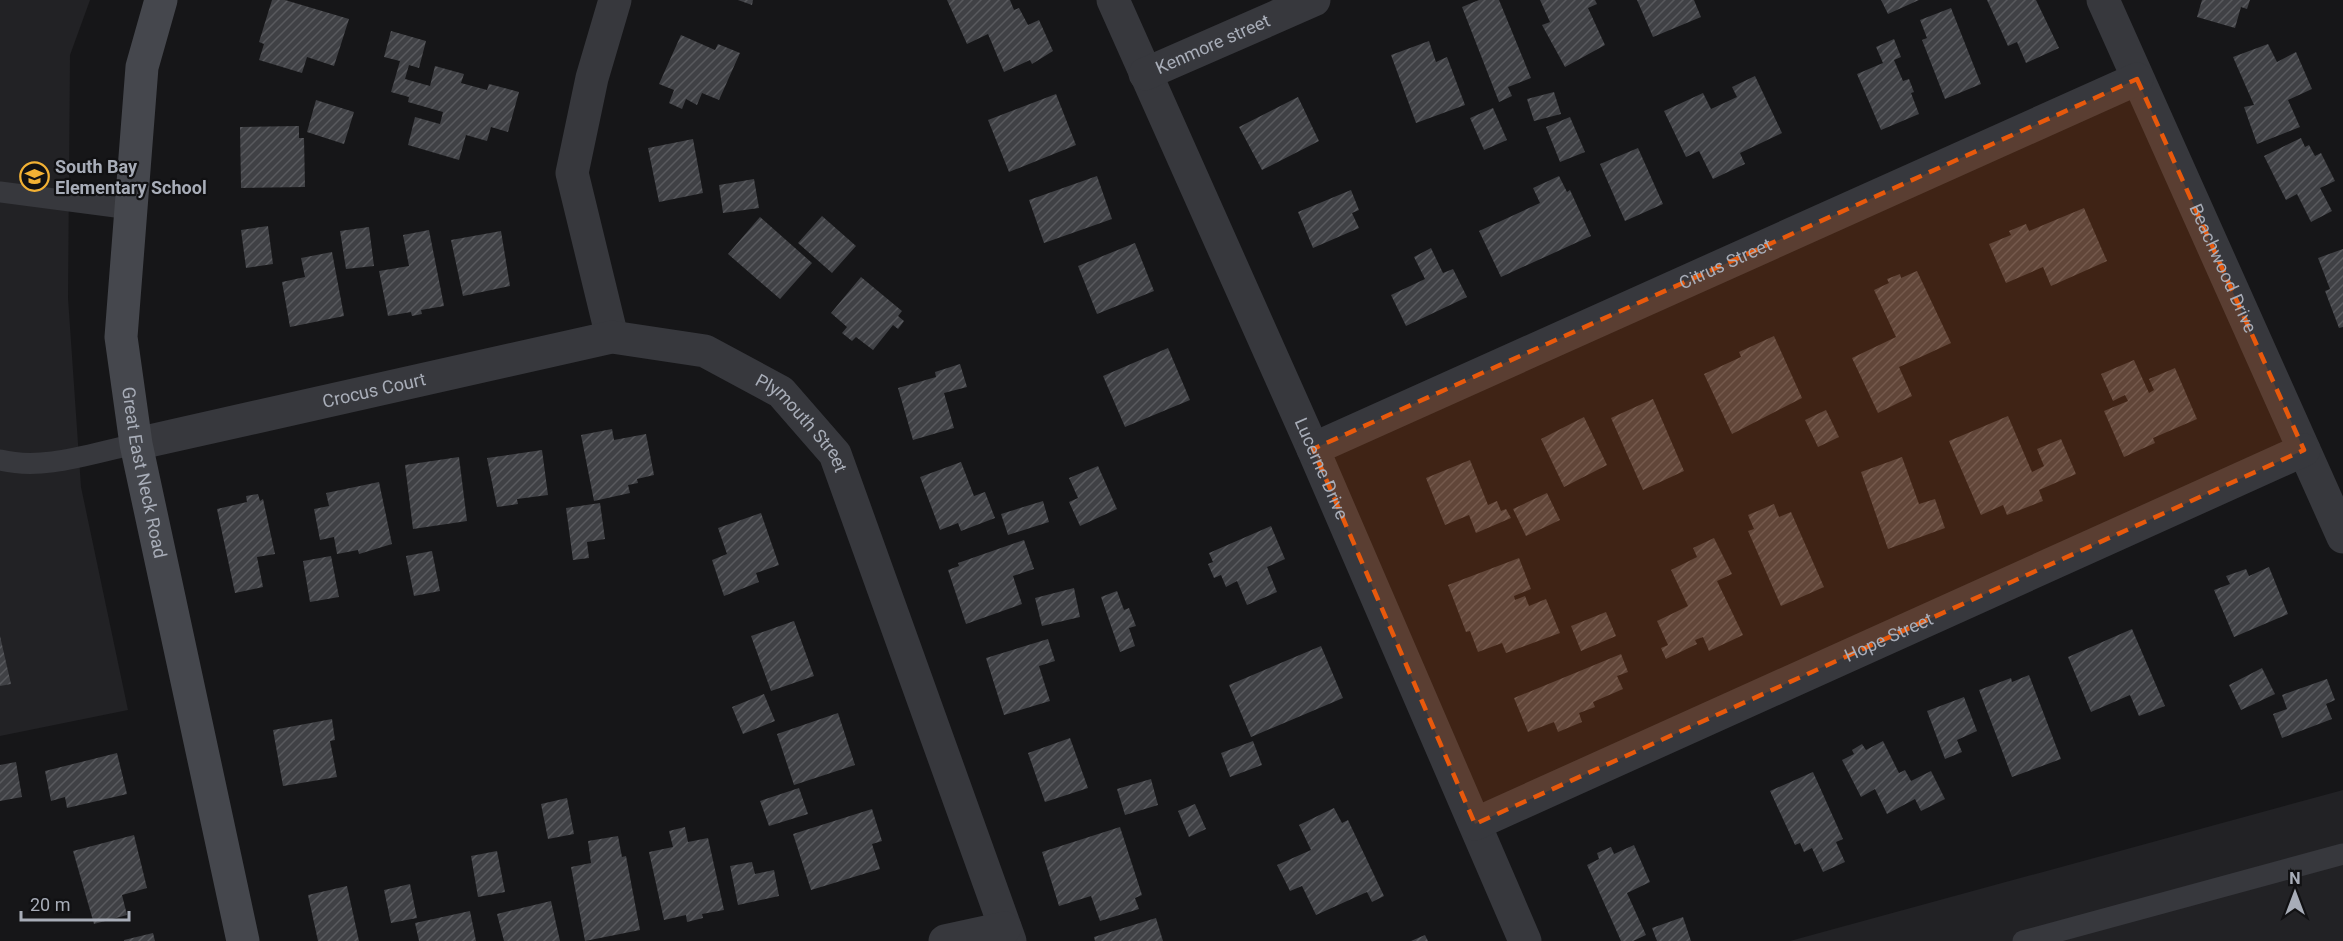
<svg xmlns="http://www.w3.org/2000/svg" width="2343" height="941" viewBox="0 0 2343 941" font-family="Roboto,sans-serif">
	<style>
		.built { fill: #222225 }
		.building { fill: url(#building-hatch) }
		.lines { fill: none; stroke-linecap: round; stroke-linejoin: round }
		.service { stroke: #37383d; stroke-width: 21 }
		.minor { stroke: #37383d; stroke-width: 33 }
		.secondary { stroke: #45474d; stroke-width: 33 }
		.marked { fill: #e8590c; fill-opacity: 0.2; stroke: #e8590c; stroke-width: 4.5; stroke-dasharray: 12 8; stroke-linejoin: round }
		.labels { text-anchor: middle; stroke-width: 4.5; stroke-linejoin: round; paint-order: stroke }
		.street-label { font-size: 18px; fill: #a8adb8; stroke: #111113 }
		.poi-label { font-size: 18px; font-weight: bold; fill: #a8adb8; stroke: #111113; text-anchor: start }
	</style>
	<defs>
		<pattern id="building-hatch" width="6" height="6" patternUnits="userSpaceOnUse" patternTransform="scale(1.5)"><rect width="6" height="6" fill="#404145"/><path d="M-1 1l2-2M0 6l6-6M5 7l2-2" fill="none" stroke="#595a5e"/></pattern>
	</defs>
	<rect width="100%" height="100%" fill="#161618"/>
	<path class="built" d="M0 0H90L70 55 68 298 81 487 128 710 0 736Z
		M2343 790V941H1790Z"/>
	<path class="building" d="M272 0H285L349 19 334 66 307 57 302 73 259 60 264 44 259 42Z
		M738 0H753L752 5Z
		M947 0H1010L1014 10 1019 8 1028 25 1039 20 1053 51 1032 64 1030 60 1004 72 988 34 967 44Z
		M1479 0H1499L1531 78 1508 87 1512 96 1499 102 1462 7Z
		M1540 0H1595L1597 4 1588 8 1605 45 1565 67 1542 25 1550 22Z
		M1637 0H1694L1701 17 1653 37Z
		M1881 0H1919L1888 14Z
		M1987 0H2036L2059 48 2026 63 2017 42 2008 46Z
		M2202 0H2250L2247 9 2241 7 2235 28 2197 17Z
		M1951 8 1981 84 1945 99 1922 40 1927 38 1920 20Z
		M391 31 426 41 419 68 409 65 405 79 430 86 435 66 464 74 461 83 487 90 489 84 519 92 508 132 491 127 487 141 466 135 459 160 408 145 415 117 440 124 443 112 408 102 409 97 391 92 400 61 384 57Z
		M681 35 715 50 718 44 740 53 719 100 702 93 697 105 686 99 682 109 669 103 674 90 659 84Z
		M1894 39 1901 57 1894 60 1903 81 1909 79 1914 92 1911 93 1919 114 1881 130 1857 74 1883 63 1876 47Z
		M1429 41 1436 62 1447 57 1465 105 1416 123 1391 55Z
		M2268 44 2277 62 2296 52 2312 89 2288 100 2300 127 2257 144 2244 107 2254 105 2233 57Z
		M1755 76 1782 133 1740 153 1745 164 1713 179 1699 151 1686 157 1664 111 1703 93 1711 109 1737 97 1732 87Z
		M1554 92 1561 114 1534 121 1527 99Z
		M1056 94 1076 145 1009 172 988 120Z
		M1298 97 1319 141 1262 170 1239 127Z
		M316 100 354 112 344 144 307 132Z
		M1493 108 1507 140 1484 150 1470 118Z
		M1570 117 1585 152 1560 162 1546 127Z
		M299 126V138H304L305 187 241 188 240 127Z
		M2301 138 2305 147 2309 145 2315 156 2321 153 2335 181 2320 188 2332 211 2311 222 2297 194 2286 200 2264 156Z
		M693 139 703 193 659 202 648 148Z
		M1638 148 1663 204 1625 221 1600 164Z
		M1097 176 1112 219 1044 243 1029 200Z
		M1559 176 1567 192 1570 190 1591 236 1501 277 1479 231 1540 203 1533 188Z
		M754 179 759 208 723 213 719 185Z
		M1351 190 1359 210 1352 213 1359 228 1313 248 1298 212Z
		M2084 208 2107 261 2051 286 2043 267 2006 283 1989 244 2011 235 2009 231 2026 224 2029 231Z
		M822 216 856 246 832 273 798 243Z
		M760 217 812 263 780 299 728 254Z
		M268 226 273 264 246 268 241 230Z
		M369 227 374 266 346 269 340 231Z
		M429 230 444 306 421 310 422 314 412 316 411 312 388 316 379 271 409 266 403 235Z
		M501 231 510 286 463 296 451 240Z
		M1135 243 1154 291 1097 314 1078 266Z
		M1431 248 1443 273 1453 269 1467 297 1406 326 1391 295 1425 279 1414 257Z
		M2343 249V327L2339 328 2325 291 2330 289 2318 258Z
		M332 252 344 316 290 327 282 282 305 277 301 258Z
		M1917 271 1951 343 1899 367 1912 396 1878 413 1852 358 1896 337 1874 290 1889 283 1887 279 1900 274 1901 278Z
		M861 277 902 311 898 316 904 321 898 329 893 325 873 350 856 337 852 341 842 333 847 327 831 313Z
		M1774 336 1802 398 1732 434 1704 374 1741 357 1739 352Z
		M1168 348 1190 400 1125 427 1103 376Z
		M2134 360 2149 393 2154 390 2149 379 2175 368 2197 419 2153 438 2155 443 2124 457 2104 411 2128 401 2125 395 2113 401 2101 374Z
		M960 364 967 387 944 393 954 428 913 440 898 388 936 377 935 372Z
		M1653 399 1684 471 1643 490 1611 418Z
		M1826 410 1839 437 1818 447 1805 420Z
		M2008 416 2032 472 2044 466 2037 449 2061 439 2076 474 2039 490 2043 501 2007 515 2003 505 1981 515 1949 441Z
		M1584 417 1607 465 1564 487 1541 439Z
		M612 429 614 440 646 434 654 475 637 479 638 483 628 485 630 493 594 501 581 435Z
		M542 450 548 495 517 499 518 504 497 507 487 458Z
		M459 457 467 521 413 529 405 465Z
		M1902 457 1919 504 1935 499 1945 528 1888 549 1861 472Z
		M1470 460 1488 505 1497 501 1501 511 1506 509 1511 518 1476 533 1469 515 1445 525 1426 478Z
		M961 462 974 496 985 492 995 518 961 531 958 523 940 530 920 477Z
		M1098 466 1117 509 1080 526 1069 502 1078 498 1069 478Z
		M379 482 392 544 359 554 358 550 337 554 334 537 320 540 314 509 329 506 326 493Z
		M1547 493 1560 520 1526 536 1513 509Z
		M258 494 260 501 263 499 275 554 257 557 263 587 235 593 217 509 247 502 246 496Z
		M1043 501 1049 522 1008 535 1001 514Z
		M600 503 605 539 587 542 589 558 573 560 566 508Z
		M1774 504 1779 517 1791 512 1824 587 1781 606 1748 531 1754 529 1748 515Z
		M761 513 779 565 756 573 759 582 724 596 712 560 727 554 718 528Z
		M1271 526 1285 559 1267 567 1277 592 1247 605 1237 581 1226 587 1221 575 1214 578 1208 564 1213 562 1209 553Z
		M1714 538 1732 574 1717 581 1743 635 1709 651 1703 637 1695 640 1697 644 1666 659 1661 648 1668 645 1657 621 1688 606 1671 570 1697 557 1693 548Z
		M1024 540 1034 569 1013 576 1022 604 966 624 948 570 959 566 958 563Z
		M432 551 440 591 414 596 406 556Z
		M331 556 339 597 310 602 303 561Z
		M1519 558 1531 589 1514 596 1515 600 1525 596 1529 606 1546 599 1560 633 1506 653 1502 643 1478 652 1470 631 1466 632 1448 585Z
		M2269 567 2288 614 2234 637 2214 590 2230 584 2226 576 2246 569 2249 576Z
		M1074 588 1080 617 1042 626 1035 598Z
		M1117 591 1124 610 1129 608 1136 626 1129 628 1135 646 1120 652 1101 597Z
		M1606 612 1616 636 1581 651 1571 626Z
		M794 621 814 676 771 691 751 636Z
		M2132 629 2165 706 2139 716 2130 695 2091 712 2068 657Z
		M0 636 11 684 0 686Z
		M1048 639 1055 661 1039 666 1050 701 1004 715 986 658Z
		M1321 646 1343 698 1251 737 1229 685Z
		M1621 654 1628 672 1617 676 1623 689 1593 702 1595 707 1579 713 1582 722 1558 732 1554 722 1528 732 1514 698Z
		M2262 668 2275 694 2241 710 2229 685Z
		M2029 675 2061 759 2012 777 1979 690 2011 678 2012 682Z
		M2327 679 2335 700 2326 704 2332 719 2282 738 2273 714 2287 709 2282 695Z
		M764 694 775 721 743 734 732 707Z
		M1964 697 1977 731 1957 740 1962 752 1945 759 1927 711Z
		M838 713 855 765 794 785 777 734Z
		M332 719 335 740 330 741 337 777 283 786 273 730Z
		M1070 738 1088 788 1045 802 1028 753Z
		M1253 741 1262 765 1230 777 1221 753Z
		M1883 741 1899 773 1905 770 1911 781 1931 771 1945 799 1921 811 1915 799 1887 814 1875 789 1861 797 1842 760 1854 754 1852 750 1862 744 1866 750Z
		M117 753 127 794 67 808 65 797 51 801 45 771Z
		M16 762 22 797 0 801V765Z
		M1813 772 1843 839 1836 842 1845 862 1823 872 1812 848 1804 852 1800 843 1795 845 1770 791Z
		M1151 779 1158 805 1125 815 1117 789Z
		M799 788 808 814 769 826 760 801Z
		M567 798 574 834 548 839 541 804Z
		M1195 804 1206 829 1189 837 1178 811Z
		M1334 808 1342 823 1348 820 1384 896 1372 902 1367 892 1316 915 1302 886 1290 891 1277 865 1311 850 1299 825Z
		M872 809 882 841 872 844 880 869 811 890 793 834Z
		M685 827 688 842 708 838 724 910 702 914 703 918 687 922 686 915 664 920 649 852 673 847 669 831Z
		M1120 827 1142 895 1135 898 1139 909 1100 921 1091 896 1059 906 1042 852Z
		M134 835 147 888 122 895 127 915 94 924 73 851Z
		M618 836 622 857 626 856 640 930 585 941 571 867 591 863 588 841Z
		M1634 845 1650 882 1627 893 1646 935 1633 941H1621L1587 865 1599 859 1597 853 1611 847 1614 854Z
		M497 851 505 892 478 897 471 856Z
		M752 862 755 874 774 870 779 896 738 905 730 866Z
		M410 884 417 918 391 923 384 890Z
		M347 886 359 941H318L308 895Z
		M551 901 560 941H504L497 914Z
		M470 911 476 941H419L415 923Z
		M1683 917 1691 941H1657L1652 928Z
		M1156 918 1163 941H1095L1094 937Z
		M153 933 155 941H124V940Z
		M1425 935 1428 941H1411Z"/>
	<g class="lines">
		<path class="service" d="M0 192 131 209
			M0 460C44 471 92 453 136 444
			M2023 941 2343 854"/>
		<g class="minor">
			<path id="s1" d="M1113 0 1313 449 1525 941"/>
			<path id="s2" d="M2103 0 2343 537"/>
			<path id="s3" d="M1145 74 1314 0"/>
			<path d="M612 337 572 173 592 78 615 0"/>
			<path id="s4" d="M136 444 612 337 705 351 781 392 835 454 1010 941"/>
			<path id="s5" d="M1313 449 2137 79"/>
			<path id="s6" d="M1475 824 2304 450"/>
			<path d="M945 941 1005 928"/>
		</g>
		<path class="secondary" id="s7" d="M161 0 142 67 121 337 136 444 243 941"/>
	</g>
	<path class="marked" d="M2137 79 2304 450 1475 824 1313 449Z"/>
	<defs>
		<symbol id="school-ring" viewBox="-11 -11 22 22"><circle r="9.5" fill="#111113" stroke="#f2b134" stroke-width="1.5"/><path d="M0-5L7-2L0 1L-7-2ZM-4 1L0 2.5L4 1V4Q0 6-4 4Z" fill="#f2b134"/></symbol>
	</defs>
	<g fill-rule="evenodd">
		<use href="#school-ring" x="18" y="160" width="33" height="33"/>
	</g>
	<g class="labels">
		<g class="street-label">
			<text dy="6" stroke="none"><textPath href="#s3" startOffset="74">Kenmore street</textPath></text>
			<text dy="6" stroke="none"><textPath href="#s5" startOffset="452">Citrus Street</textPath></text>
			<text dy="6" stroke="none"><textPath href="#s2" startOffset="294">Beachwood Drive</textPath></text>
			<text dy="6" stroke="none"><textPath href="#s4" startOffset="244">Crocus Court</textPath></text>
			<text dy="6" stroke="none"><textPath href="#s4" startOffset="705">Plymouth Street</textPath></text>
			<text dy="6" stroke="none"><textPath href="#s1" startOffset="513">Lucerne Drive</textPath></text>
			<text dy="6" stroke="none"><textPath href="#s7" startOffset="478">Great East Neck Road</textPath></text>
			<text dy="6" stroke="none"><textPath href="#s6" startOffset="454">Hope Street</textPath></text>
		</g>
		<g class="poi-label">
			<text x="55" y="173">South Bay<tspan x="55" dy="21">Elementary School</tspan></text>
		</g>
	</g>
	<g transform="translate(2295 893)" stroke="#111113" stroke-width="4.5" paint-order="stroke">
	<path d="M0-4.5L10 22L0 15L-10 22Z" fill="#a8adb8"/>
	<text y="-9" font-size="16" font-weight="bold" text-anchor="middle" fill="#a8adb8">N</text>
	</g>
	<path d="M21 911v9h108v-9" fill="none" stroke="#a8adb8" stroke-width="3"/>
	<text x="30" y="911" font-size="18" fill="#a8adb8" stroke="#111113" stroke-width="4.5" paint-order="stroke">20 m</text>
</svg>
